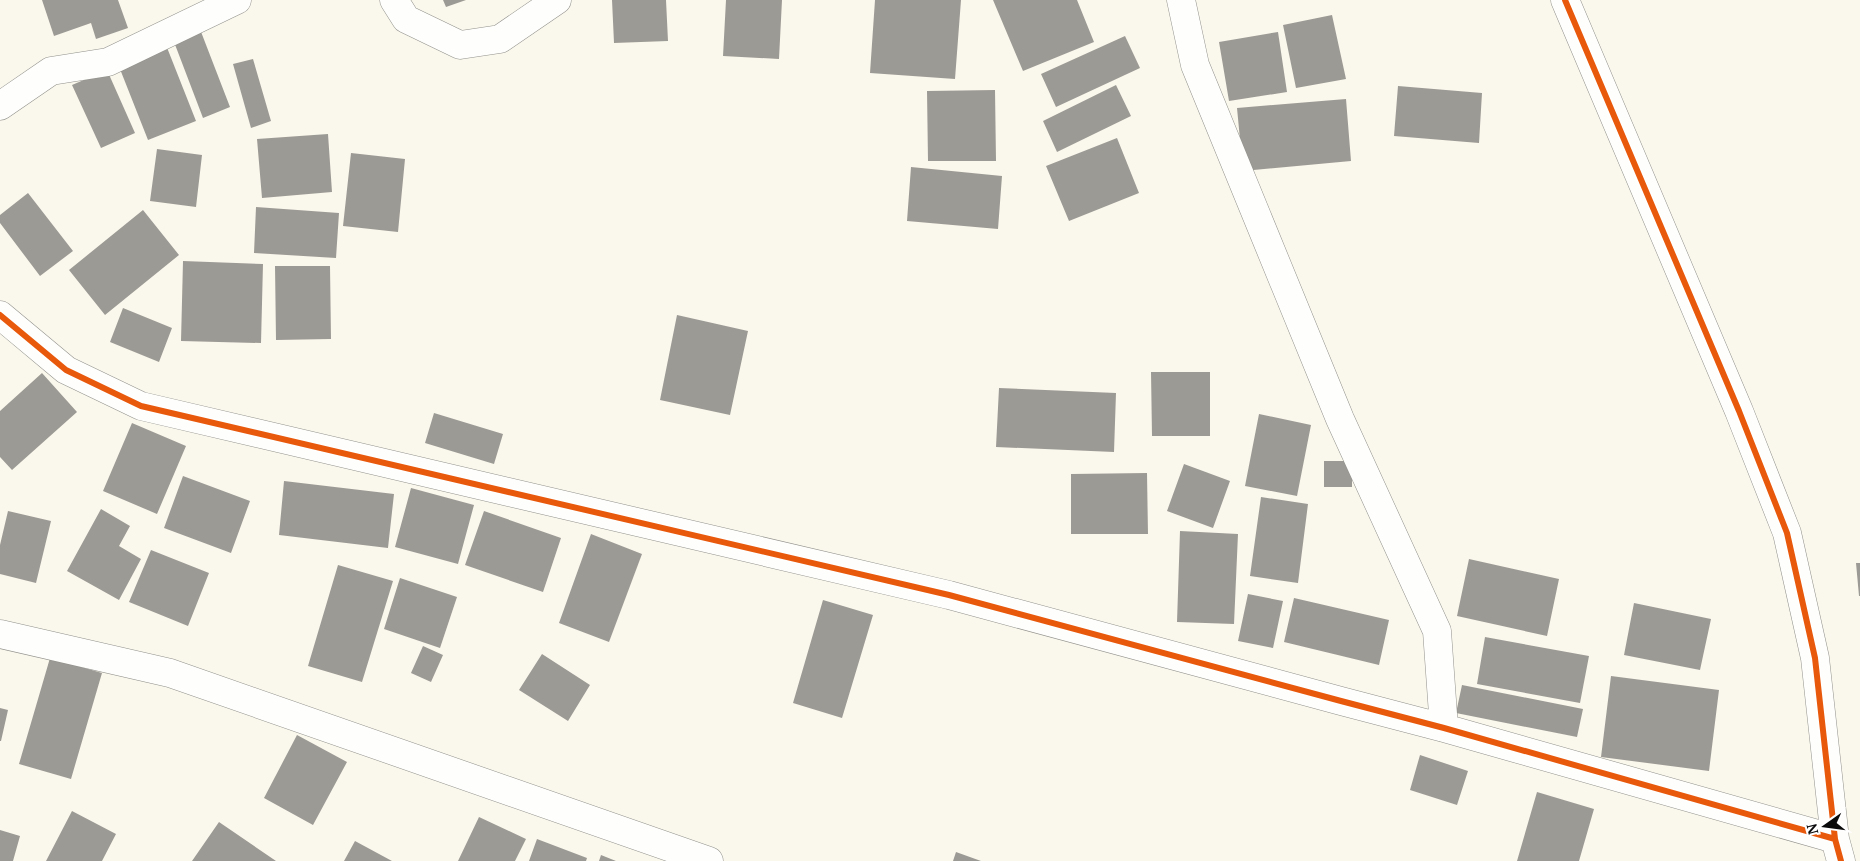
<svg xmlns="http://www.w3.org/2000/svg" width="1860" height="861" viewBox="0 0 1860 861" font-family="'PT Serif',serif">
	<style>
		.building { fill: #9c9a94 }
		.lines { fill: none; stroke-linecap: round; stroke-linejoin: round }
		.minor-casing { stroke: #92918c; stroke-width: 29 }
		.minor { stroke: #fefefc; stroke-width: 28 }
		.cycleway-casing { stroke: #fff; stroke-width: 9 }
		.cycleway { stroke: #e8590c; stroke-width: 6 }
	</style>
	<rect width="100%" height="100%" fill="#faf8ed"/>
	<path class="building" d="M42 0H118L128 28 96 39 91 23 54 36Z
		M443 0H466L446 7Z
		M612 0H666L668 41 614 43Z
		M726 0H782L779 59 723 56Z
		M875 0H961L955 79 870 73Z
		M993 0H1077L1094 42 1023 71Z
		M1332 15 1346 79 1296 88 1283 25Z
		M198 24 230 107 203 118 171 34Z
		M1278 32 1287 92 1229 101 1219 42Z
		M1125 36 1140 68 1056 107 1041 74Z
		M166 45 196 121 148 140 118 64Z
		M253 59 271 121 251 128 233 64Z
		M107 70 135 133 101 148 72 85Z
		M1116 85 1131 116 1057 152 1043 121Z
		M1398 86 1482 93 1479 143 1394 136Z
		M995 90 996 161H928L927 91Z
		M1346 99 1351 161 1243 171 1237 108Z
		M328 134 332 192 262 198 257 139Z
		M1117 138 1139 193 1069 221 1046 166Z
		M157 149 202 155 196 207 150 201Z
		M351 153 405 159 398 232 343 226Z
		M911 167 1002 176 998 229 907 221Z
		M28 193 73 251 40 276 0 223V215Z
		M256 207 339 213 336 258 254 253Z
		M143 210 179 255 105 315 69 270Z
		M183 261 263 264 261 343 181 341Z
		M275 266H330L331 339 276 340Z
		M123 308 172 328 159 362 110 342Z
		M677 315 748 331 730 415 660 400Z
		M1151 372H1210V436H1152Z
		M42 373 77 412 12 470 0 457V411Z
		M999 388 1116 393 1114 452 996 447Z
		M434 413 503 434 494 464 425 443Z
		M1259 414 1311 425 1297 496 1245 486Z
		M132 423 186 446 157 514 103 491Z
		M1324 461H1352V487H1324Z
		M1184 464 1230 481 1213 528 1167 511Z
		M1147 473 1148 534H1071V474Z
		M183 476 250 501 231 553 164 528Z
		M284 481 394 494 388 548 279 535Z
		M411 488 474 505 458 564 395 547Z
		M1261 497 1308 504 1298 583 1250 576Z
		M101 509 130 526 119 546 141 559 119 600 67 571Z
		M8 511 51 521 36 583 0 574V545Z
		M484 511 561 538 543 592 465 565Z
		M1180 531 1238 534 1234 624 1177 622Z
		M591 534 642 554 609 642 559 623Z
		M151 550 209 573 188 626 129 602Z
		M1469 559 1559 579 1547 636 1457 616Z
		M1856 563H1860V596H1859Z
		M338 565 393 581 362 682 308 666Z
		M400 578 457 597 440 648 384 629Z
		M1248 594 1283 601 1273 648 1238 641Z
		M1294 598 1389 620 1379 665 1284 642Z
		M823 600 873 615 842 718 793 703Z
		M1634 603 1711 619 1700 670 1624 655Z
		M1485 637 1589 656 1580 703 1477 684Z
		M423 646 443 655 431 682 411 673Z
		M542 654 590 685 568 721 519 690Z
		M50 658 102 673 71 779 19 764Z
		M1611 676 1719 690 1709 771 1601 757Z
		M1462 685 1583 709 1577 737 1456 713Z
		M0 708 8 710 1 741H0Z
		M297 735 347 762 313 825 264 798Z
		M1420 755 1468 771 1457 805 1410 790Z
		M1537 792 1594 809 1579 861H1517Z
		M72 811 116 834 102 861H46Z
		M479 817 526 839 515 861H458Z
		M219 822 276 861H192Z
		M0 830 20 836 13 861H0Z
		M537 839 587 858 586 861H529Z
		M355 841 392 861H344Z
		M956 852 981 861H953Z
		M601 855 616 861H599Z"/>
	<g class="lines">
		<defs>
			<path id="minor" d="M394 0 406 19 460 45 500 39 557 0
				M1181 0 1195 65 1340 419 1437 631 1444 728
				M1565 0 1739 411 1787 533 1815 658 1835 839 1841 861
				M0 106 51 71 108 62 237 0
				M0 315 66 370 141 406 949 595 1341 701 1444 728 1835 839
				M0 634 170 673 709 861"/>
		</defs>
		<use href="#minor" class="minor-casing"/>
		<use href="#minor" class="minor"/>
		<defs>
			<path id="cycleway" d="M1565 0 1739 411 1787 533 1815 658 1835 839 1841 861
				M0 315 66 370 141 406 949 595 1341 701 1444 728 1835 839"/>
		</defs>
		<use href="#cycleway" class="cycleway-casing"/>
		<use href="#cycleway" class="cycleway"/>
	</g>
	<g transform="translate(1825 826) rotate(256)" stroke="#ffffff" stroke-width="4" paint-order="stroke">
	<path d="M0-4L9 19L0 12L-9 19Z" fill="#0a0a0a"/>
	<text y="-8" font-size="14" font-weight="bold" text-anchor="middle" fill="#0a0a0a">N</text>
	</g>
</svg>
